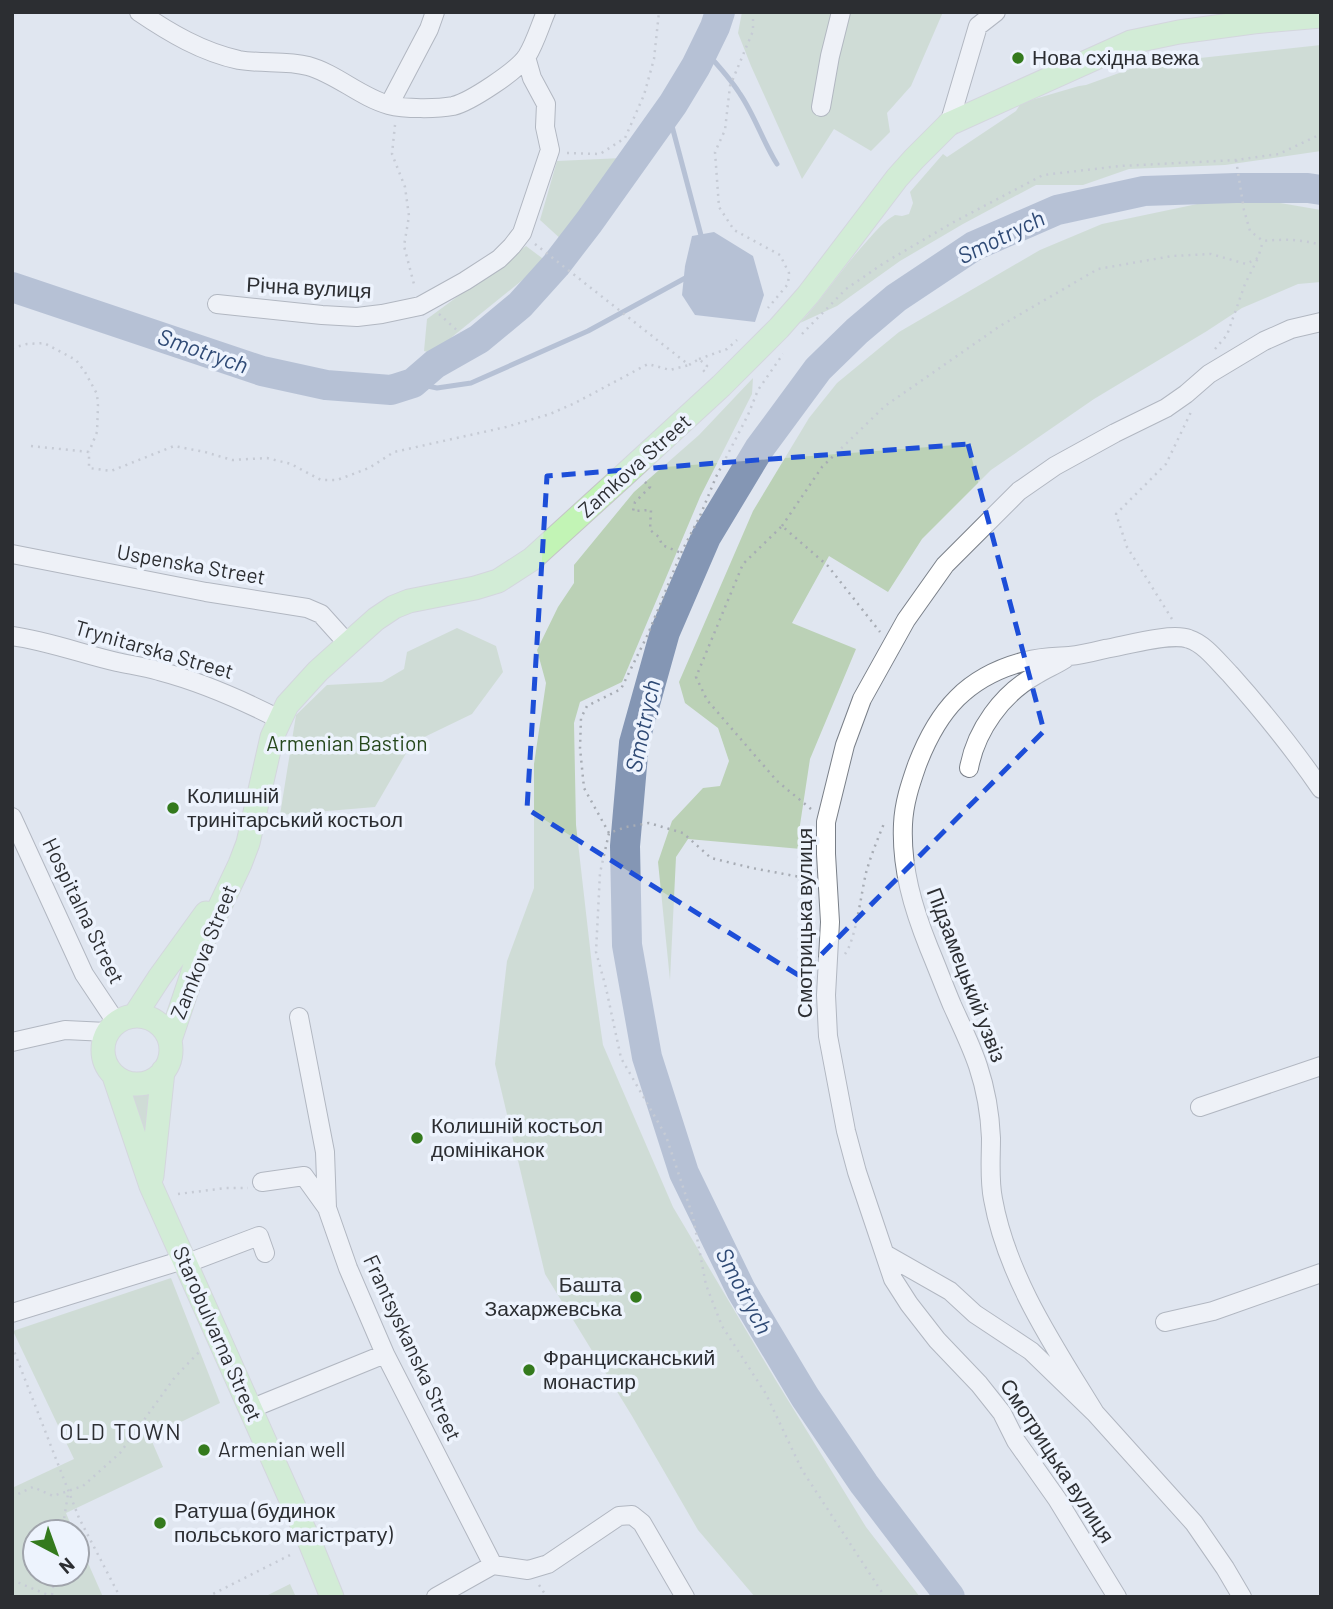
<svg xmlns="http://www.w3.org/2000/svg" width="1333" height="1609" viewBox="0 0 1333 1609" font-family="Barlow,sans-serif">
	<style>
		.green { fill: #bbd1b6 }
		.water { fill: #8496b4 }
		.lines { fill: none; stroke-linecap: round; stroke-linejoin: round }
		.stream { stroke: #8496b4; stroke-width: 5 }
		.river { stroke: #8496b4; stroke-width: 30 }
		.minor-casing { stroke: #797f88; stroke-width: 20 }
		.major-casing { stroke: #c4c4c6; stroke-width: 25 }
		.path { stroke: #a7acb4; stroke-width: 2.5; stroke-dasharray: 2 5; stroke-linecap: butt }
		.minor { stroke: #fff; stroke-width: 18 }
		.major { stroke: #c2f4b5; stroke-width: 23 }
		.major-bridge-casing { stroke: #c4c4c6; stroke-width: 25; stroke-linecap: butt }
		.major-bridge { stroke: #c2f4b5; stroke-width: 23 }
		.marked { fill: none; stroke: #1d4ed8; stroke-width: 5; stroke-dasharray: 14 9; stroke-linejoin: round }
		.poi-dot { fill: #347a1d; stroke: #edf3fd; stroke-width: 2.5 }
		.labels { text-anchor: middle; stroke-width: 7; stroke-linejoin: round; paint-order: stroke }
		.poi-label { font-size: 21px; fill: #2c2e32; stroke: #edf3fd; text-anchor: start }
		.street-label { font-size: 21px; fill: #2c2e32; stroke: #edf3fd }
		.park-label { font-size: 21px; fill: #26481d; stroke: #edf3fd }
		.water-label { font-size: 23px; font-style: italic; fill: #2f4a75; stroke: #edf3fd }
		.neighbourhood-label { font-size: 23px; letter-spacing: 2px; fill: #2c2e32; stroke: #edf3fd }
	</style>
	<rect width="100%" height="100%" fill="#e0e6f0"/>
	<path class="green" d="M742 12H943L911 86 887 113 890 132 871 151 834 129 802 179 751 66 738 33Z
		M1321 45V151L1225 165 1129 169 1083 185H1036L963 224 900 261 837 306 800 323C824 297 843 267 867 241 876 231 884 221 895 215L902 216 909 214 913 203 910 192 943 154 947 157 1016 111 1021 103 1079 86 1086 85 1144 64Z
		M622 158 563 241 540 220 557 161Z
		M1221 199 1269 201 1321 210V282L1298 284 1242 308 1207 331 1094 399 991 470 922 539 888 592 829 556 792 623 856 649 810 759 800 825 801 849 688 839 676 857 670 980 658 862 672 821 703 788 720 786 729 761 718 728 685 703 679 682 753 511 809 418 837 383 899 332 1040 250 1102 224Z
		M526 246 546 261 452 337 444 356 424 351 427 319Z
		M753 378 752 394 700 497 622 682 580 702 574 723 576 825 594 983 603 1045 673 1207 775 1379 866 1527 920 1597H755L698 1530 632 1416 545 1274 495 1064 507 961 534 888V764L546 683 537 650 558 607 574 583V565L634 492 699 435Z
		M457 628 496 646 503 672 472 714 412 743 375 807 280 815 296 715 327 685 382 682 404 669 407 652Z
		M154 1088 149 1153 127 1092 141 1095Z
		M171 1278 220 1403 150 1437 163 1467 66 1513 74 1532H35V1574H77V1538L103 1597H12V1488L74 1459 13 1331Z
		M290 1584 296 1597H264Z"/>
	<path class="water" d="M714 232 753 256 764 295 755 322 695 315 682 295 685 266 692 236Z"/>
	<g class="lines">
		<path class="stream" d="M704 50C717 64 730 78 740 94 755 116 763 142 777 164
			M668 111 702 239
			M413 383 437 388 471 383 588 331 689 276"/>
		<path class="river" d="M12 287 262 371 326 385 391 390 413 383 435 364 479 339 520 305 556 265 589 222 673 104 696 66 715 27 720 12
			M950 1597 864 1484 805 1397 741 1290 684 1173 647 1057 627 945 625 846 634 743 665 632 706 537 759 449 818 369 857 331 896 298 974 246 1057 210 1144 191 1236 188H1308L1321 190"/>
		<defs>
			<path id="minor" d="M139 12C170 33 202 52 239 60 262 64 286 60 308 66 337 74 360 97 389 105 404 109 437 109 453 106 470 102 517 71 527 56 535 43 540 26 546 12
				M389 105 429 29 435 12
				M821 107 830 56 841 12
				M949 124 978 26 996 12
				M217 304 322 315 357 317 382 314 420 306 465 281 499 259 512 246 522 233 550 150 545 127 546 104 532 78 526 57
				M12 554 206 592 307 608 321 614 348 644
				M12 636C48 641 82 654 117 662 131 665 145 667 159 671 201 682 240 699 279 719
				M969 768C976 730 1002 694 1036 675 1045 669 1056 665 1065 659
				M12 817 84 974 116 1022
				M299 1017 325 1152 327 1208 348 1268 385 1354 493 1565
				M12 1042 65 1030 107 1032
				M1200 1107 1321 1066
				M262 1182 304 1176 327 1208
				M885 1254 950 1291 975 1314 1031 1351 1095 1413 1194 1523 1225 1568 1242 1597
				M185 1264 259 1236 265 1253
				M12 1313 183 1260
				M1165 1322 1213 1311 1321 1273
				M250 1409 385 1354
				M1095 1413C1054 1346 1007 1277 993 1199 989 1179 991 1159 991 1138 990 1114 986 1090 978 1066 971 1045 961 1025 952 1005 944 986 937 967 929 948 913 908 901 868 903 824 904 803 910 785 917 765 938 710 967 676 1026 661 1040 657 1054 657 1069 656 1081 655 1093 652 1105 649 1124 646 1171 632 1189 639 1205 644 1218 662 1230 674 1263 711 1293 748 1321 789
				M436 1597 493 1565 528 1570 548 1564 619 1516 632 1515 642 1523 685 1597
				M1117 1597 1057 1499 1016 1441 1002 1413 979 1384 937 1340 909 1304 893 1279 857 1172 846 1131 828 1036 826 995 830 922 826 854V822L845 745 862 699 906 620 945 565 1019 491 1055 466 1115 433 1166 408 1186 394 1209 374 1264 341 1291 329 1321 322"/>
			<path id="major" d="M949 124 1131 42 1179 32 1253 22 1321 16
				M135 1015 159 978 206 913
				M103 1050a34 34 0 1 1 68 0a34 34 0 1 1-68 0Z
				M170 1040 203 942 240 864 248 843 272 737 287 705 318 671 348 644 376 619 394 607 409 601 475 588 498 581 532 559 621 478
				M114 1076 151 1186 311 1545 332 1597
				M152 1176 163 1071"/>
		</defs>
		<use href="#minor" class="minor-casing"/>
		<use href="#major" class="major-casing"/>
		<path class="path" d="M753 12V31L730 86 725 130 715 152 719 207 734 230 780 255 789 273 788 284 768 308
			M395 125 392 154 405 187 409 216 404 246 415 288
			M567 153 600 154 625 138 644 95 654 59 659 12
			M1236 160 1244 210 1250 231 1263 241C1283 239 1301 239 1321 245
			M535 244 689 365 699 359 707 366 703 370 706 373
			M439 314 460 333
			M802 334 846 289 884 263 952 223 1043 175 1120 166 1236 160 1279 154 1321 134
			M12 348 27 344 44 343 76 360 85 372 97 394 98 406 97 432 89 452
			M1215 349 1227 335 1245 284 1258 258
			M699 359 727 349 737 340
			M31 446 89 452V468L111 471 174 446 205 452 232 460 267 458 291 464 321 480H337L369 468 394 452 506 427 550 414 575 403 648 364 670 370 689 365
			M645 482 650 487 635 502 633 511 651 510 650 530 659 537 662 545 681 553
			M782 526 822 467 885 406 1000 326 1098 269 1172 256 1211 254 1246 264 1258 258 1263 241
			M1172 619 1127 547 1116 514 1166 464 1191 412
			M811 809 777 781 707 700 696 677 743 564 782 526 828 566 880 632
			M609 833 584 788 580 748 581 718 587 706 621 689 648 634 681 553 700 516 716 477 748 415 758 390 783 354
			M811 879 752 868 711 858 683 833 649 823 626 827 609 833 600 873 596 952 606 988 621 1058 666 1136 693 1217 706 1285 722 1326 766 1394 802 1470 885 1597
			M845 954C856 939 861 894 866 873 871 855 878 838 885 821
			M97 1049 102 1062
			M178 1194 226 1188H248
			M12 1346 79 1518 120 1597
			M12 1497 33 1487 53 1496 83 1486 120 1453 175 1377 201 1350
			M62 1532 68 1494
			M12 1580 53 1597
			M539 1585 547 1597
			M52 1595 55 1574
			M207 1597 294 1553"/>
		<use href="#minor" class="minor"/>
		<use href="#major" class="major"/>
		<defs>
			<path id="major-bridge" d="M621 478 721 386 779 328 808 295 897 178 914 159 949 124"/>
		</defs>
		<use href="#major-bridge" class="major-bridge-casing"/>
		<use href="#major-bridge" class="major-bridge"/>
	</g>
	<path d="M0 0H1333V1609H0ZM968 444 1044 731 800 976 527 809 547 476Z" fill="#e0e6f0" fill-opacity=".55" fill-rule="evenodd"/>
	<path class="marked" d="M968 444 1044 731 800 976 527 809 547 476Z"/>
	<g class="poi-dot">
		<circle cx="1018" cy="58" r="7"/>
		<circle cx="173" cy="808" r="7"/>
		<circle cx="417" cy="1138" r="7"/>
		<circle cx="636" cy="1297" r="7"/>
		<circle cx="529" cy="1370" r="7"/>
		<circle cx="204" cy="1450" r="7"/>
		<circle cx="160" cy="1523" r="7"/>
	</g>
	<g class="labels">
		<g class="poi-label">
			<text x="1032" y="65">Нова східна вежа</text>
			<text x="187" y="803">Колишній<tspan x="187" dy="24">тринітарський костьол</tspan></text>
			<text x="431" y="1133">Колишній костьол<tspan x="431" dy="24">домініканок</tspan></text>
			<text x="622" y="1292" text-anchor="end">Башта<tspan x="622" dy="24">Захаржевська</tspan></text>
			<text x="543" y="1365">Францисканський<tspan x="543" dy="24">монастир</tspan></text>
			<text x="218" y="1457">Armenian well</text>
			<text x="174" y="1518">Ратуша (будинок<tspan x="174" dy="24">польського магістрату)</tspan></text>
		</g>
		<g class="street-label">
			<text transform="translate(309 288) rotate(3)" y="7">Річна вулиця</text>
			<text transform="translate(635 466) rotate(-42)" y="7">Zamkova Street</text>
			<text transform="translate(191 565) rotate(10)" y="7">Uspenska Street</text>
			<text transform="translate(154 650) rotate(16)" y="7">Trynitarska Street</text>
			<text transform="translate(83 911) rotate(64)" y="7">Hospitalna Street</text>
			<text transform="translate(805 923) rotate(-90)" y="7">Смотрицька вулиця</text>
			<text transform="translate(204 952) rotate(-68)" y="7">Zamkova Street</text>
			<text transform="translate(966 975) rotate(69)" y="7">Підзамецький узвіз</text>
			<text transform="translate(217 1334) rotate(66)" y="7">Starobulvarna Street</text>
			<text transform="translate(412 1348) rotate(65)" y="7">Frantsyskanska Street</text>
			<text transform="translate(1057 1461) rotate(57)" y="7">Смотрицька вулиця</text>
		</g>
		<g class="park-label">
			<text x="347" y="751">Armenian Bastion</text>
		</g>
		<g class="water-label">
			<text transform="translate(1001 237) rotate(-26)" y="8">Smotrych</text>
			<text transform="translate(203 351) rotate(19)" y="8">Smotrych</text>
			<text transform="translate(643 726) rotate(-78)" y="8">Smotrych</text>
			<text transform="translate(744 1291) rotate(62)" y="8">Smotrych</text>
		</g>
		<g class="neighbourhood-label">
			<text x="121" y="1440">OLD TOWN</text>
		</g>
	</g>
	<rect width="1333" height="1609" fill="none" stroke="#2c2e32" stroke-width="28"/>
	<g transform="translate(56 1553) rotate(139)"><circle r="33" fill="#edf3fd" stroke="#a0a4ac" stroke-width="2"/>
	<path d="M0-5L12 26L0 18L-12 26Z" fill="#347a1d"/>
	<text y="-10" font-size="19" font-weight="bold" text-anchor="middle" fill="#2c2e32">N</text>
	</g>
</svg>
